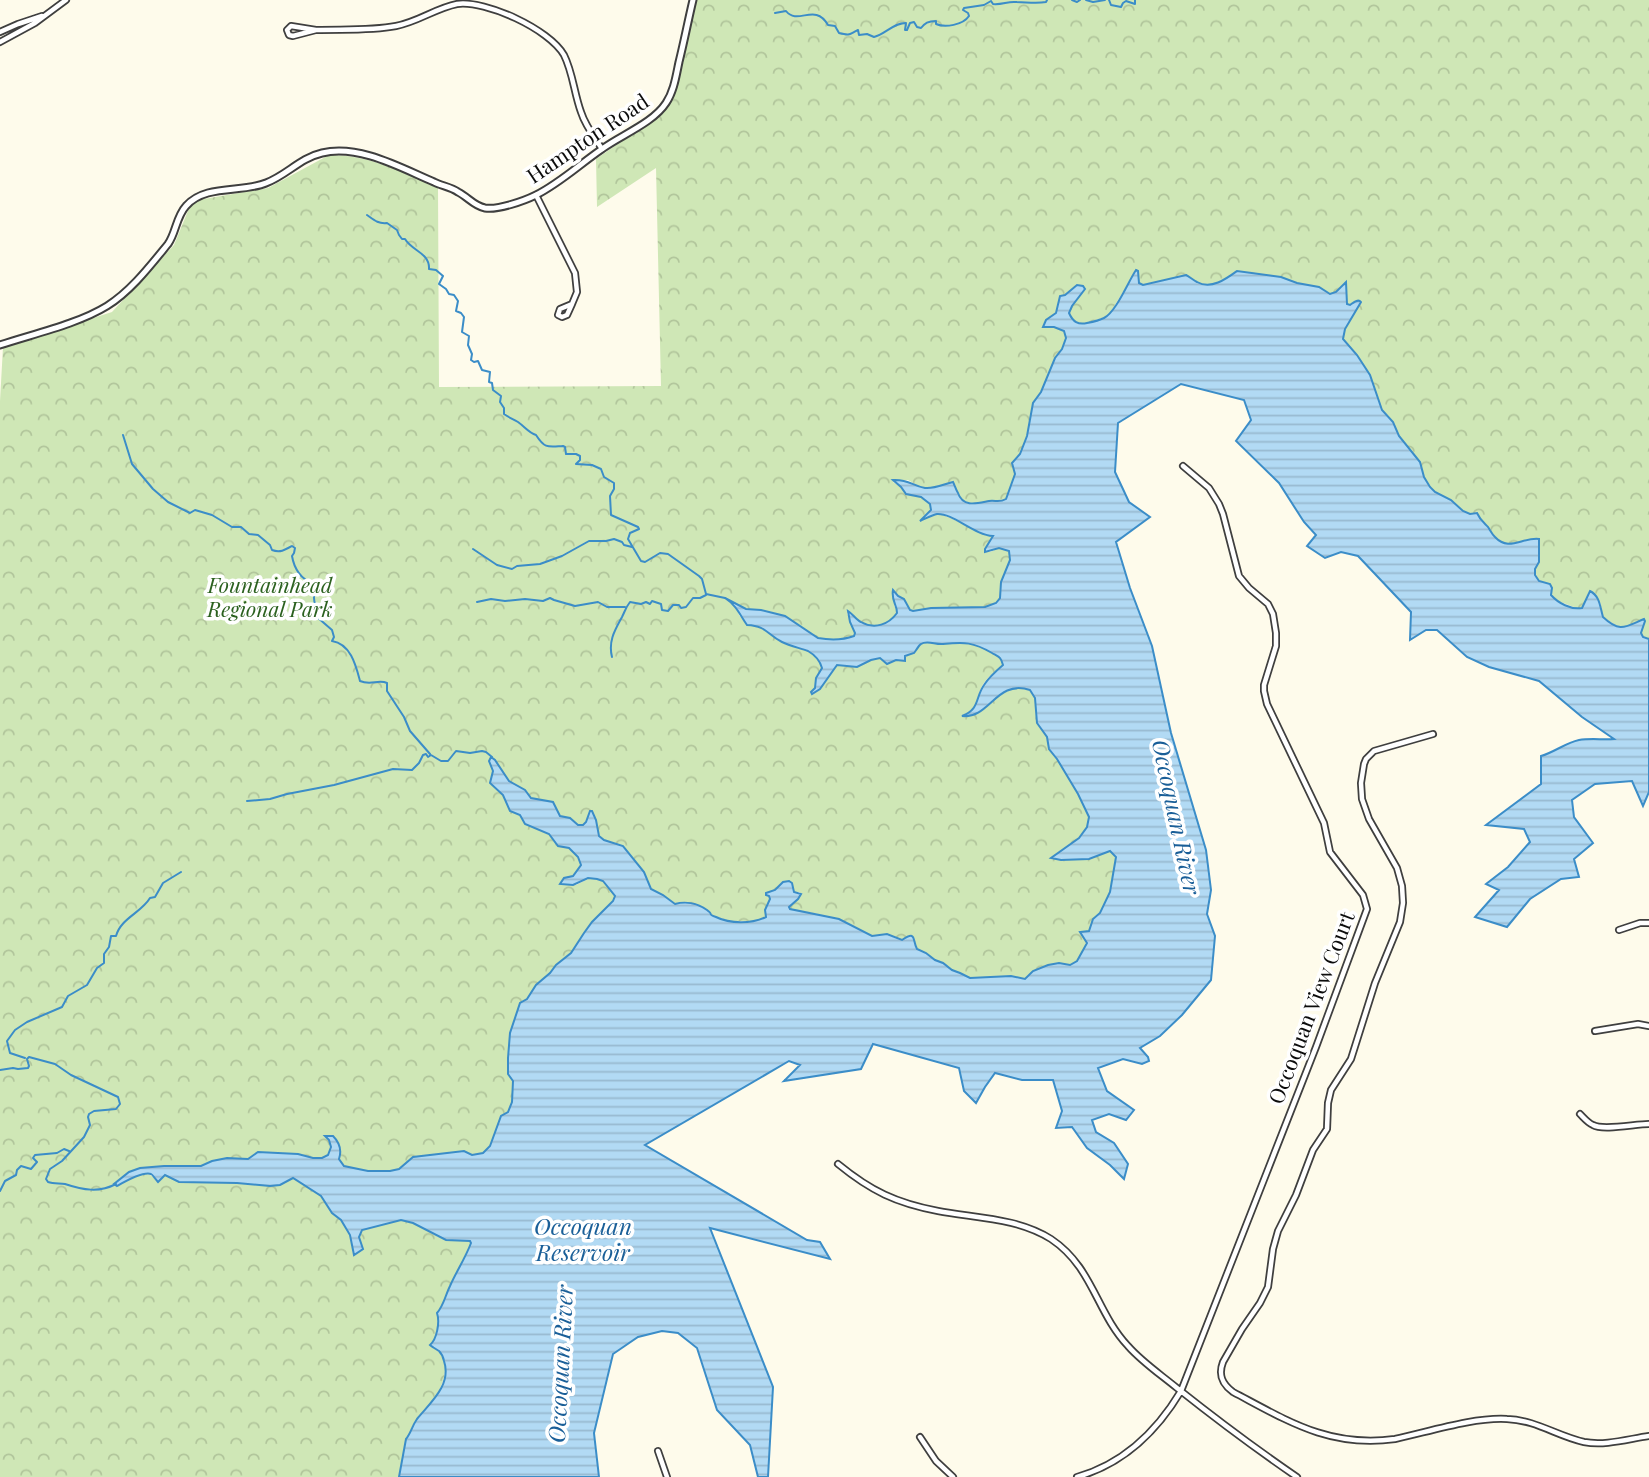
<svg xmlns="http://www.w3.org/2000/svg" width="1649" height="1477" viewBox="0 0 1649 1477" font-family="'Playfair Display',serif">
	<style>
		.park { fill: url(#park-crowns) }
		.water { fill: url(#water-rules); stroke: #3b8dc8; stroke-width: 2 }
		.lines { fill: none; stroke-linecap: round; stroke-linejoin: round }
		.stream { stroke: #3b8dc8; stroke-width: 2 }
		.minor-casing { stroke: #3f3f3f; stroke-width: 8 }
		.tertiary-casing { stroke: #3f3f3f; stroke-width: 9 }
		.minor { stroke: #fff; stroke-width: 4.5 }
		.tertiary { stroke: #fff; stroke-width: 5 }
		.labels { text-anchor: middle; stroke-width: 7; stroke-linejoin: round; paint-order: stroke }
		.street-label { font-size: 21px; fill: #0c0c0c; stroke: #fff }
		.park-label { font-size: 21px; font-style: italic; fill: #2b611f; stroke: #fff }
		.water-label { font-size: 23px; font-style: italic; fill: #1a5f98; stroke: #fff }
	</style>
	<defs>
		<pattern id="park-crowns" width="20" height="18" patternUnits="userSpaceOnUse" patternTransform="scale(1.75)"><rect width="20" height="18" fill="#cfe7b6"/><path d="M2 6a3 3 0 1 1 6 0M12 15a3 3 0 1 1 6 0" fill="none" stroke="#b1c59b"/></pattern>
		<pattern id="water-rules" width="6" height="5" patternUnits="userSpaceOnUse" patternTransform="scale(1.75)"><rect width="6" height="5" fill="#b2daf4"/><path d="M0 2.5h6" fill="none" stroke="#98bad0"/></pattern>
	</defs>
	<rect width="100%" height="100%" fill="#fefbeb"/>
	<path class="park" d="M696 0H1649V639L1643 637 1641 633 1645 621 1620 628 1603 617 1600 602 1589 592C1587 598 1585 607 1579 609L1558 601 1551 595 1546 584 1537 579 1535 569C1542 556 1538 550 1529 539L1514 544 1503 543 1495 537 1479 519 1463 511 1451 500 1435 492 1430 487 1424 477 1420 462 1399 436 1393 422 1382 410 1370 375 1357 355 1343 339 1345 329 1350 320 1354 302 1350 305 1347 304V285L1344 283 1336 292 1330 294 1319 287 1297 283 1281 277 1237 271C1226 279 1211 290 1197 282 1193 280 1190 277 1186 275L1142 285 1139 283 1138 271 1126 287 1110 313 1105 317 1084 324 1074 321 1069 314 1072 306 1085 289 1077 285 1065 295H1061L1056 313 1046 320 1044 327H1053L1064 331 1066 338 1062 349 1055 358 1041 392 1033 403 1027 436 1020 454 1013 463 1015 474 1006 499C999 503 997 500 990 501 986 501 983 503 979 504 964 506 958 497 955 484L951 482 944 486 927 488 918 486 908 480 893 482 901 487 906 494 921 497 930 504 931 510 921 520 935 515H943L992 536 985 549 990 552 999 548 1009 551 1010 560 1001 582 1000 598 997 603 985 607 931 608 913 611 910 610 904 600 898 596 894 606 897 609V613C889 624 875 630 861 623 855 619 855 615 847 613L855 633 854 636 846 639H818L799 625 761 610 746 609 735 603 739 615 747 625C763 626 764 631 777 639 787 645 798 647 808 651 815 655 820 661 822 668L816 678 815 688 837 665 857 667 871 660 880 658 900 660 916 651 918 645 924 642 942 644 950 642H969L981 646 1000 657 1003 664C996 671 987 677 982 686 976 698 980 709 963 715 989 720 996 680 1030 690L1035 698 1037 723 1047 737 1049 749 1057 759 1078 794 1089 817 1087 827 1079 838 1051 858 1089 859 1110 851 1116 857 1110 892 1100 913 1093 919 1089 931 1085 932 1087 943 1077 961 1070 965 1059 963 1048 965 1033 971 1025 979 1011 976 970 978 960 973 952 970 943 963 935 960 926 953 917 949 914 938 902 940 887 934 872 936 856 927 818 914 790 909 789 907 798 899 800 892H794L792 883 783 882C773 892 765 902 766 918L759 921H729L712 915 707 910 675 904 663 895 651 889 644 872 623 846 604 840 599 836 596 820 590 811 586 822 583 825H578L570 818 560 816 553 802 531 798 525 790 509 781 495 760 489 761 493 771 490 783C495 787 501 791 505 797 511 807 507 811 521 815L525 824 550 834 554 842C567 847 577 851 581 865L573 876 564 878 560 883 562 885H576L590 878 603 881 615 896 613 901 592 922 584 933 571 953 556 965 550 973 536 985 527 999 521 1002 510 1033 508 1058 507 1068 513 1080 512 1102 508 1112 501 1117 490 1146 483 1153 471 1155 464 1151 413 1157 399 1169 390 1171H368L344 1167 339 1159 341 1154 331 1135 325 1136C329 1140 333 1145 331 1151 327 1165 305 1155 296 1154 287 1154 277 1152 268 1152 260 1152 254 1153 248 1159L227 1158 212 1161 201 1166H164L140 1168 129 1172 117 1185C131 1179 147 1165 157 1182L165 1175 179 1182 237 1183 270 1186 280 1185 293 1178 321 1196 332 1213 341 1220 350 1235 353 1254 362 1230 401 1220 414 1223 438 1237 470 1241 471 1243C465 1258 457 1271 450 1286 445 1296 444 1305 437 1313 440 1324 436 1338 431 1347 455 1357 444 1387 431 1403 427 1409 421 1414 416 1420 411 1426 411 1433 406 1439L399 1477H0V401L3 347 112 312 174 245 192 201 268 188 329 155C373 155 399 172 438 187L439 387 661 386 656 168 597 207 596 159 658 116 667 107 676 89Z"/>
	<path class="water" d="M1136 270 1138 271 1139 283 1143 285 1186 275C1190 277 1193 280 1197 282 1211 290 1226 279 1237 271L1281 277 1297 283 1319 287 1330 294 1336 292 1346 282 1347 304 1350 305C1353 303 1358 298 1361 302L1345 329 1343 339 1357 355 1370 375 1382 410 1393 422 1399 436 1420 462 1424 477 1430 487 1435 492 1451 500 1463 511 1470 514 1477 513C1480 520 1483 522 1488 527 1490 530 1492 534 1495 537 1509 552 1522 537 1539 539V562L1535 569V575L1539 581 1550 584 1552 588 1551 595C1558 603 1571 610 1582 608L1590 591C1600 596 1600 607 1603 617 1620 633 1625 627 1644 619L1645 621 1641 633 1643 637 1649 639V792L1643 806 1632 781 1595 784 1572 800 1574 817 1593 843 1574 859 1579 877 1561 879 1530 899 1507 927 1475 917 1499 890 1486 884 1508 867 1530 842 1524 829 1486 825 1541 784V756C1555 752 1565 743 1579 740 1590 738 1604 740 1614 739L1582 717 1539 681 1489 667 1467 657 1437 630H1426L1410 640 1411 612 1358 556 1341 552 1325 558 1307 546 1316 535 1304 522 1279 483 1236 441 1251 420 1244 400 1181 384 1118 423 1115 472 1129 502 1150 517 1116 542 1130 588 1152 646 1171 733 1206 850 1211 890 1207 914 1215 936 1211 980 1182 1015 1160 1036 1140 1048 1148 1057 1149 1061 1142 1064 1123 1059 1098 1068 1107 1091 1134 1110 1126 1120 1109 1114 1092 1120 1096 1132 1114 1143 1128 1164 1124 1179 1110 1165 1087 1148 1072 1127 1056 1128 1062 1111 1053 1080H1022L995 1073 985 1087 976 1103 964 1091 959 1068 873 1044 861 1069 784 1081 800 1065 789 1061 645 1145 807 1240 820 1242 830 1259 710 1228 773 1387 768 1477H758L750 1445 717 1410 697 1348 678 1333 662 1331 638 1337 613 1354 594 1433 599 1477H399L406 1439C411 1433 412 1426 417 1419 430 1403 452 1385 444 1361 443 1356 442 1354 439 1351 436 1349 432 1347 430 1345 437 1339 440 1322 437 1313 444 1305 445 1296 450 1286 456 1272 465 1259 471 1243L470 1241 446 1240 413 1223 401 1220 362 1230 359 1237 363 1249 354 1255 350 1235 341 1220 332 1213 321 1196 293 1178 280 1185 270 1186 237 1183 179 1182 165 1175 158 1182C157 1181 152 1174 151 1174 143 1171 124 1182 117 1186L114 1184 129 1172 140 1168 164 1166H201L212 1161 227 1158 248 1159 258 1152 298 1154 313 1158H322L328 1155 331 1147 329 1140 325 1136H333C340 1143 342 1150 339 1159L344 1166 368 1171H390L399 1169 413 1157 464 1151 472 1155 483 1153 490 1146 501 1116 508 1112 512 1102 513 1081 508 1074V1058L510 1033 520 1003 527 999 536 985 550 973 556 965 571 953 584 933 592 922 613 901 615 896 603 881 597 879 588 878 573 885 560 884 564 878 573 876 581 865 578 857 569 848 558 846 549 834 525 824 520 815 510 811 503 795 490 783 493 771 489 761 491 757 495 760 509 781 525 790 531 798 553 802 560 816 570 818 578 825H583L586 822 590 811H592L596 820 599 836 604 840 623 846 644 872 651 889 663 895 675 904C685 901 697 903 707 910 715 916 706 913 716 917 730 924 752 924 766 917L765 910 770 899 769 896 766 895V893L775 890 783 882 789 881 792 883 794 892 801 894 798 899 789 907 790 909 839 919 872 936 887 934 902 940C917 930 912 940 917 949L926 953 935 960 943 963 952 970 960 973 970 978 1011 976 1025 979 1033 971 1048 965 1059 963 1070 965 1077 961 1087 943 1080 932 1089 931 1093 919 1100 913 1110 892 1116 857 1110 851 1089 859 1061 860 1051 858 1079 838 1087 827 1089 817 1078 794 1057 759 1049 749 1047 737 1037 723 1035 698 1030 690C996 679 990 719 962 716 980 709 975 698 984 685 989 677 996 671 1003 665 1001 657 999 657 992 653 973 642 965 642 943 644 936 645 927 640 921 644 919 645 915 652 914 653L905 656V661L896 660 887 664 880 658 871 660 857 667 837 665 820 689 812 694 811 692 815 688 816 678 822 668C820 661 815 655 808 651 800 648 790 646 782 642 766 634 767 626 747 625 740 615 736 605 725 598L746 609 761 610 785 616 818 638C829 640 843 640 854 636L855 633 850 622 848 611C853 614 856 620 861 622 875 630 889 624 897 613 897 604 891 601 893 590L898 596 904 599 910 610 913 611 931 608 985 607 996 603 1000 598 1001 582 1010 560 1009 551 999 548 985 552V549L993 536C974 535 953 513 937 514 932 515 925 519 920 521L931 510 930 504 921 497 906 494 901 487 893 480C909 479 912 486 925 488 935 489 944 484 953 482 955 486 956 490 958 493 963 508 978 503 989 501 996 500 999 503 1006 499L1015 474 1012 463 1020 454 1027 436 1033 403 1041 392 1055 358 1062 349 1066 338 1064 331 1054 327H1043L1046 320 1056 313 1060 296 1065 295 1077 285 1083 286 1085 289 1072 306 1069 313C1073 322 1078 325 1087 323 1092 322 1100 320 1104 318 1116 312 1128 282 1136 270Z"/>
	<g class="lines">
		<path class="stream" d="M1072 0 1077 2 1080 0
			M1086 0 1093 2 1105 0
			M1109 0 1111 5 1121 7 1123 3 1126 1 1135 4V0
			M775 13 786 11C798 26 815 2 828 25L835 26 839 33C851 36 849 34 858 30L859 35 867 34 874 37C886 34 893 23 906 23L905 30H907L910 23 914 22 917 27 921 28C925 23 928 21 936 21V24C945 28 963 25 969 16L968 13 963 10 964 8 984 5 991 1 993 4C1002 5 1008 1 1016 2 1026 2 1036 4 1046 2L1047 0
			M367 215C374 220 378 224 387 223L397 230 399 235 402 239H405C412 251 430 253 429 269L436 270 443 276 439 284 446 289 449 294 454 295 458 301 456 311 461 313 464 317 462 332 469 336 468 345 472 354 471 360 474 362 478 361 482 370 490 372 489 382 492 383 493 390 501 396 500 402 504 408V414C508 417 513 419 518 422 525 427 529 433 536 435 545 449 548 447 563 446L565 447 566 454H576L580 456V460L576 464 592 465 601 469 604 477 614 483V489L610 496 611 515 638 527 639 529 630 533 628 539 641 561 645 562 660 553 668 554 699 576 702 579 706 594 725 598
			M123 435 132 464 153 489 168 502 190 513 195 510 212 515 232 527H241L249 534 258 535 270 545 272 550C280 553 285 550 292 546L295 548 294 553 292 556C294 568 301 580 313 583 314 588 314 592 314 598 314 605 318 609 317 617L332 630 334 637 332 641C351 644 356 666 360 681 371 686 378 679 387 683V691L404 717 410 731 430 754
			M473 549 497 565 512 569 517 566 540 564 562 556 589 541H606L614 539 622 542 624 545 632 547
			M477 602 491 599 505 601 525 599 543 601 550 598 554 600 575 606 598 602 607 607H625
			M612 657C608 641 615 630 622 617 625 611 626 607 630 602L641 604 646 602 650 604 652 601 661 604 662 610 668 611 673 605H679L681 608 686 607 693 598H700L706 595
			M247 801 270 799 287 794 334 785 393 769 412 770 419 763 423 755 426 754 428 757 431 755 441 761H448L456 751 470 753 482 751 486 752 492 757
			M25 1058 10 1053 7 1041 15 1030 27 1022 62 1007 68 996 87 985 97 968 104 963V954L109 947 111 936H116C121 918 141 913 150 898L155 897 163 883 181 872
			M0 1070 13 1068 18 1069 28 1068 29 1066 27 1059 29 1057 55 1064 71 1075 118 1097 120 1104 116 1109 94 1111 89 1114 88 1117 90 1125 84 1137 62 1161 50 1169 46 1179 48 1182C54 1184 60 1183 65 1184 83 1190 99 1193 116 1184
			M0 1191 5 1181 16 1175 17 1170 21 1166 31 1169 37 1162 33 1158 35 1155 57 1153 64 1149 69 1151"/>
		<defs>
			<path id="minor" d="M291 26 316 30 293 36 289 35 287 30Z
				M316 30C343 29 370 31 396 26 418 22 436 8 457 4 486 0 549 29 564 55 573 73 574 93 581 112 585 125 594 137 602 149
				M0 32 18 24 42 16
				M0 42 35 23 66 0
				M536 195 575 273 577 292 572 304
				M572 304 567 315 562 317 558 315 560 309Z
				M1433 734 1374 751 1366 759 1364 764 1361 783 1362 799 1369 819 1397 868 1402 886 1403 903 1400 922 1375 983 1351 1059 1331 1090 1328 1103 1327 1129 1313 1150 1296 1195 1278 1231 1273 1249 1268 1287 1260 1303 1242 1329 1223 1362C1218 1375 1222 1384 1233 1392 1288 1421 1329 1448 1395 1439 1428 1432 1474 1417 1507 1419 1536 1420 1557 1436 1584 1442 1605 1446 1628 1439 1649 1436
				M1619 930 1640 923H1649
				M1595 1031 1638 1024 1649 1026
				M1580 1114C1584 1118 1588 1123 1593 1125 1603 1131 1635 1124 1649 1124
				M838 1164C871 1191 896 1203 938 1211 976 1218 1018 1218 1051 1239 1093 1267 1096 1312 1128 1346 1142 1362 1160 1374 1177 1388 1216 1419 1256 1449 1297 1477
				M920 1437 936 1461 953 1477
				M658 1451 667 1477
				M1077 1477C1123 1464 1157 1431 1181 1391L1316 1047 1367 909 1363 895 1330 852 1324 823 1267 704 1264 691V685L1276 646V633L1273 614 1268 604 1249 588 1239 576 1223 514 1219 504 1209 488 1183 466"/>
			<path id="tertiary" d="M0 345C33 334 78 324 107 306 131 291 150 266 168 244 176 233 176 217 186 206 205 184 242 193 266 183 287 175 300 158 322 153 359 144 401 168 434 182 442 186 451 187 458 192 468 197 474 206 485 208 498 210 524 201 536 195 560 183 580 164 602 149 621 135 653 123 666 103 674 91 676 76 679 62 684 42 688 21 693 0"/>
		</defs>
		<use href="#minor" class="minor-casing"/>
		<use href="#tertiary" class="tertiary-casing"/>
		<use href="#minor" class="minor"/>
		<use href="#tertiary" class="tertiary"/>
	</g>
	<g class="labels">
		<g class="street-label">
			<text transform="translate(588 139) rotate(-34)" y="7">Hampton Road</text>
			<text transform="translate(1312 1008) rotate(-69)" y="7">Occoquan View Court</text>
		</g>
		<g class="park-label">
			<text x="270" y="593">Fountainhead<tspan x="270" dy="24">Regional Park</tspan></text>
		</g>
		<g class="water-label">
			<text transform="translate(1176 817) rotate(78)" y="8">Occoquan River</text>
			<text x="583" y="1235">Occoquan<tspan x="583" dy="26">Reservoir</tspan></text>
			<text transform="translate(561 1364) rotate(-87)" y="8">Occoquan River</text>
		</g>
	</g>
</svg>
